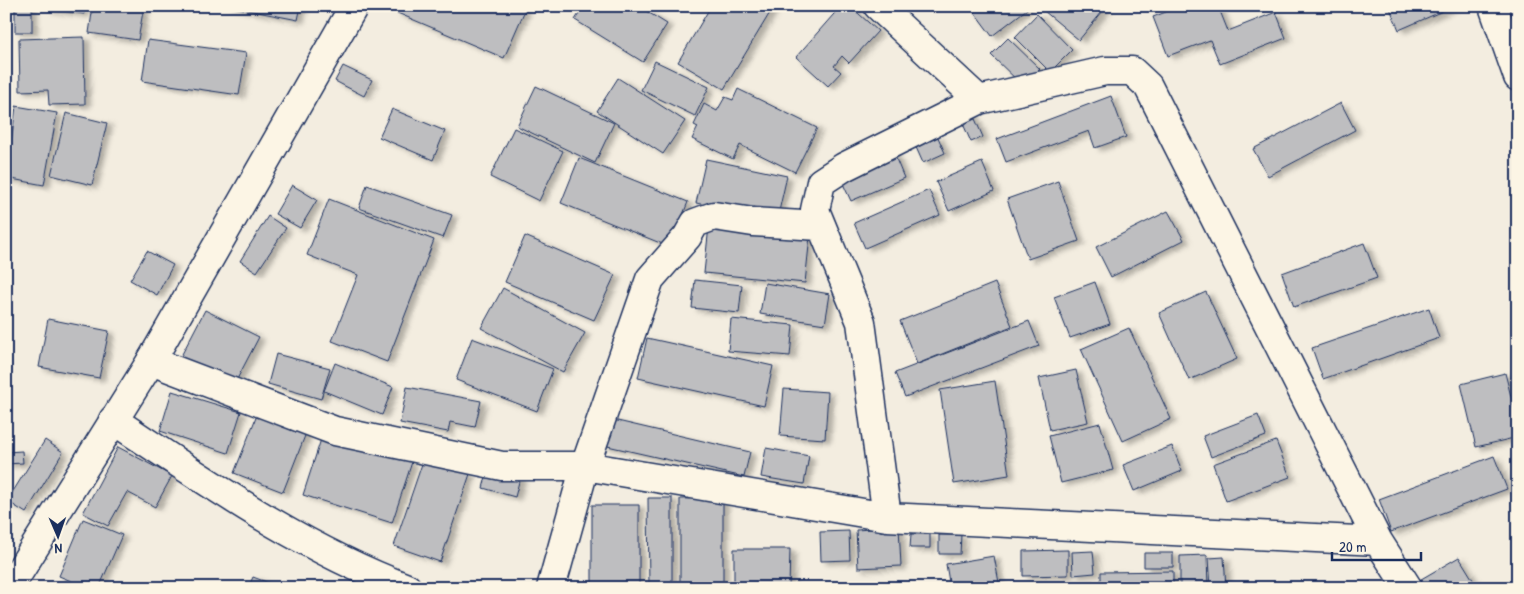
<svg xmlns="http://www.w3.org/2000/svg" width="1524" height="594" viewBox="0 0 1524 594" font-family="'Patrick Hand',sans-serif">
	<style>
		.building { fill: #bebec0; stroke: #1b2f5e; filter: url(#shadow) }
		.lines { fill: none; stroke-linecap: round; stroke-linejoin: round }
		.minor-casing { stroke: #1b2f5e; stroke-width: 31 }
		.tertiary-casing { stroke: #1b2f5e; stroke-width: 31 }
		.minor { stroke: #fcf5e5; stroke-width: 28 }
		.tertiary { stroke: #fcf5e5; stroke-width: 28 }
	</style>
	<defs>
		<filter id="shadow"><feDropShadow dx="5.5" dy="3" stdDeviation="2.5" flood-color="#0004"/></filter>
	</defs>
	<rect width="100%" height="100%" fill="#f3ede0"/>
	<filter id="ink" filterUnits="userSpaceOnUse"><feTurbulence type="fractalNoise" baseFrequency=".02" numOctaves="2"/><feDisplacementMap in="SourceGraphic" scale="10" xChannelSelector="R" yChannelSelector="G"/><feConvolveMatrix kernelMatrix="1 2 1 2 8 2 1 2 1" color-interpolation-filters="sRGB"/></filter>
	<g filter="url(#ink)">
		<path class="building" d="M15 6H32V32H15Z
			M47 6H85L84 14 47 9Z
			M93 6H144L138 40 89 33Z
			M227 6H301L298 20Z
			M398 6H517L525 10 504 58 395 12Z
			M584 6H638L667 24 643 62 575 20Z
			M711 6H774L724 89 678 62Z
			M841 6H850L878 31 849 63 842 56 834 66 841 72 828 86 796 57Z
			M976 6H1031L992 36 972 9Z
			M1048 6H1107L1079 40 1044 11Z
			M1181 6H1218L1228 31 1276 12 1286 38 1220 64 1210 40 1168 56 1153 17Z
			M1389 6H1454L1399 30Z
			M1037 14 1072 50 1050 72 1015 37Z
			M84 37 85 104 49 105 48 90 20 91 19 39Z
			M1008 38 1040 69 1023 86 991 55Z
			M148 40 246 53 239 95 142 81Z
			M655 61 709 87 695 116 641 90Z
			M343 66 372 80 364 96 335 81Z
			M618 78 685 121 663 154 597 111Z
			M536 86 614 123 595 163 517 126Z
			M738 89 817 128 795 172 740 145 733 159 692 139 698 127 694 125 704 104 717 111 725 97 733 100Z
			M1111 96 1126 137 1095 148 1089 131 1006 162 997 139Z
			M1341 103 1355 130 1268 176 1253 149Z
			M16 106 57 113 44 185 6 178Z
			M392 109 445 131 433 160 379 137Z
			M972 112 983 137 971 142 960 117Z
			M66 113 107 123 92 185 51 175Z
			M514 128 563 151 539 201 490 177Z
			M937 135 945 153 923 163 915 145Z
			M892 149 904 178 851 201 838 173Z
			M579 158 688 202 670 247 561 203Z
			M706 159 787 176 777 220 696 203Z
			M982 162 994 191 949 211 936 182Z
			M1058 181 1079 241 1028 259 1007 199Z
			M292 185 317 200 300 228 275 214Z
			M367 185 452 215 443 238 359 208Z
			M929 190 940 215 865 248 854 223Z
			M329 199 434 240 387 362 332 341 358 275 307 255Z
			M1168 211 1184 240 1111 277 1096 247Z
			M268 216 286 228 257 272 240 261Z
			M709 226 810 236 805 283 704 273Z
			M525 236 615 275 594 320 505 282Z
			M1364 243 1377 278 1294 307 1282 273Z
			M147 251 173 265 157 295 130 280Z
			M695 280 742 285 739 313 692 308Z
			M1095 282 1110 324 1070 338 1054 297Z
			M765 283 830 294 825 324 760 314Z
			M995 283 1012 326 917 364 900 321Z
			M503 288 585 333 563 372 481 328Z
			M1206 292 1237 359 1189 380 1159 313Z
			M1429 308 1439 338 1323 379 1312 348Z
			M205 310 259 337 234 385 180 358Z
			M48 319 109 331 99 378 39 367Z
			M731 319 793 325 790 356 728 351Z
			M1029 321 1039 346 905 397 895 373Z
			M1129 328 1171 419 1123 441 1081 349Z
			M472 338 553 369 537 411 456 380Z
			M647 338 773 366 764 406 638 378Z
			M276 354 330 368 321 399 268 384Z
			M335 363 393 387 382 415 324 391Z
			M1076 370 1088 422 1050 430 1039 378Z
			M1505 373 1518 424V437L1476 447 1461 384Z
			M995 381 1009 475 954 484 940 390Z
			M407 387 481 401 475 427 450 422 448 432 400 423Z
			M784 389 828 392 825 439 780 436Z
			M172 391 241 412 228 453 160 431Z
			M259 410 308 428 283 492 234 473Z
			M1258 415 1266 436 1211 457 1203 436Z
			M609 419 750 452 744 477 603 445Z
			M1100 423 1113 470 1061 483 1049 436Z
			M323 433 412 462 392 523 303 495Z
			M45 440 63 452 26 513 7 501Z
			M1276 441 1290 477 1226 501 1213 464Z
			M1172 446 1182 471 1134 491 1123 465Z
			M118 447 172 476 155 507 127 492 108 526 83 513Z
			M766 448 809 456 804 484 761 477Z
			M22 451 23 463 6 464V452Z
			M1494 456 1507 489 1391 532 1379 499Z
			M424 458 470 474 440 562 394 546Z
			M489 465 521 474 515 497 483 488Z
			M648 498H672V588H649Z
			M723 498V588H680V499Z
			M592 505H639V588H592Z
			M83 519 122 535 99 588H88L59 576Z
			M899 527 901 566 858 568 856 530Z
			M849 531 850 560 821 561 820 532Z
			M911 534H930V548H910Z
			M939 535H961L960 554H939Z
			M734 549H790L789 588H734Z
			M1068 550V575L1023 576V551Z
			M1093 551 1095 573 1073 575 1072 552Z
			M1144 553H1173V567H1144Z
			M1207 555 1208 588H1180V556Z
			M994 556 1000 588H950L946 564Z
			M1224 557 1226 588H1211L1209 558Z
			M1459 557 1478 588H1420L1416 582Z
			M1173 571V588H1101V572Z
			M253 577 269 583 267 588H248Z
			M1093 581 1094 588H1069V582Z"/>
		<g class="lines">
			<defs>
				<path id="minor" d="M878 6 979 100
					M1493 6 1518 77
					M151 361 335 431 502 466H585L887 517 1378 541
					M113 420C207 482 301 548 407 588
					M887 517 861 322 815 210 821 182 844 167 979 100 1105 71H1132L1148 86 1378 541 1408 588
					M551 588 585 466 650 279 687 237 695 223 714 216 753 222 820 226"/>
				<path id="tertiary" d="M9 588 151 361 354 6"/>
			</defs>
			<use href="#minor" class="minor-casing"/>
			<use href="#tertiary" class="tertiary-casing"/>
			<use href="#minor" class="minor"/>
			<use href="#tertiary" class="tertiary"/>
		</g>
	</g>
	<rect width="1524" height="594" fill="none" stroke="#fcf5e5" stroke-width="25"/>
	<rect x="12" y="12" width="1499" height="569" fill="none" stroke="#1b2f5e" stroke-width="2" filter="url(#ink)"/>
	<g transform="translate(58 536) rotate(178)" stroke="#fcf5e5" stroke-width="4" paint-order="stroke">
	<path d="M0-4L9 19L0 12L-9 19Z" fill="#1b2f5e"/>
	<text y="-8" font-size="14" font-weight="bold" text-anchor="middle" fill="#1b2f5e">N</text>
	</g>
	<path d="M1332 552v8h89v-8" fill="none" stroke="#1b2f5e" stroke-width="2.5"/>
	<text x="1339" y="552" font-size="15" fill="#1b2f5e" stroke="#fcf5e5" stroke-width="4" paint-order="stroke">20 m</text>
</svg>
